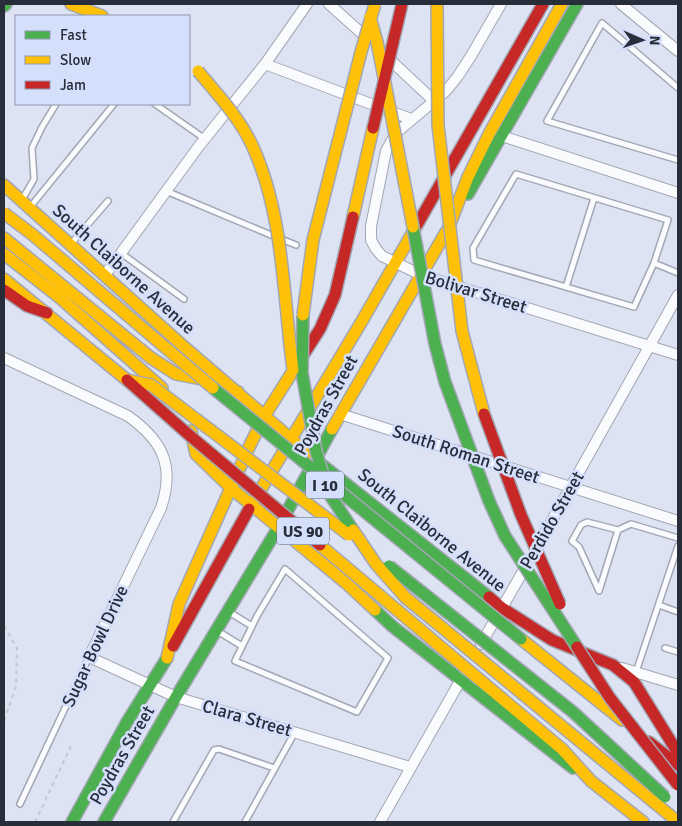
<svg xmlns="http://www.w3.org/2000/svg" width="682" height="826" viewBox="0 0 682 826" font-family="Signika,sans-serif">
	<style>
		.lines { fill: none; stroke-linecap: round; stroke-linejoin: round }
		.lane-casing { stroke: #a3a7b4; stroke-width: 8 }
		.street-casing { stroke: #a3a7b4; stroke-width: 12 }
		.fast-casing { stroke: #a3a7b4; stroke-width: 14 }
		.slow-casing { stroke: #a3a7b4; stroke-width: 14 }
		.jam-casing { stroke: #a3a7b4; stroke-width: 14 }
		.path { stroke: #c4c7cd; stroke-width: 2; stroke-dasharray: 4 4; stroke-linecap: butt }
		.lane { stroke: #fafbfd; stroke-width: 5 }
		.street { stroke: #fafbfd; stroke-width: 10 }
		.fast { stroke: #4caf50; stroke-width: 11 }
		.slow { stroke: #ffc107; stroke-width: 11 }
		.jam { stroke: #c62828; stroke-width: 11 }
		.fast-bridge-casing { stroke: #a3a7b4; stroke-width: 14; stroke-linecap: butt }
		.slow-bridge-casing { stroke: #a3a7b4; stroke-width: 14; stroke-linecap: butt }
		.jam-bridge-casing { stroke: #a3a7b4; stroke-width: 14; stroke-linecap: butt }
		.fast-bridge { stroke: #4caf50; stroke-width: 11 }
		.slow-bridge { stroke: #ffc107; stroke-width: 11 }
		.jam-bridge { stroke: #c62828; stroke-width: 11 }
		.labels { text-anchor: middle; stroke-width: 5; stroke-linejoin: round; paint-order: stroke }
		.shield { fill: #d4dffb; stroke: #5c6274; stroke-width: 1 }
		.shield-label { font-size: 16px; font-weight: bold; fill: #282d3a }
		.street-label { font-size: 18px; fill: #282d3a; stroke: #d4dffb }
	</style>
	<rect width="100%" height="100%" fill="#dde3f2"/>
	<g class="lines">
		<defs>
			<path id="lane" d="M678 88 602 23 547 121 678 160
				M155 104 205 139
				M516 174 668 220 654 263 634 307 474 260 473 248Z
				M166 191 271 235
				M23 198 34 179 32 148 42 127 56 104
				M31 206 114 104
				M281 239 296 245
				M71 244 108 201
				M121 253 184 299
				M654 263 678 273
				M566 287 594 198
				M618 530 599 591 579 547 572 541 581 525 587 522 618 530 631 524 678 538
				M285 569 388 658 357 712 235 661 257 616Z
				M659 605 678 612
				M229 612 252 626
				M219 632 242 646
				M665 648 678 652
				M636 672 678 546
				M20 804 89 657
				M173 822 214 750 219 749 274 768
				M245 822 295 732"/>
			<path id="street" d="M329 4 368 39
				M501 4 471 56 458 76 446 91 396 133 386 151 371 226V240L376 249 382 256 421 275 678 355
				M621 4 678 51
				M387 57 434 101
				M265 64 411 119
				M502 136 678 193
				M105 275 199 146 265 64 307 4
				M4 358 128 416C163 441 175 466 161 508L89 657 176 697 410 767
				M340 414 678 521
				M536 549 678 295
				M481 644 526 566
				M622 668 678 685
				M380 822 464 674"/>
			<path id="fast" d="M4 6 6 4
				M468 194 577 4
				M312 457 489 597
				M375 610 392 626 573 768
				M72 822 127 722 167 658
				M104 822 176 697 278 528 332 429"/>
			<path id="slow" d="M71 4 102 16
				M4 185 183 346 312 457
				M353 217 373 128
				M448 229 468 177 489 134 562 4
				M4 238 151 358 176 374 212 381 238 392
				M4 254 59 297 162 388
				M4 279 127 380
				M332 429 446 232
				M191 431 196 454 231 488
				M231 488 346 583 375 610
				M249 509 362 321 417 225
				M521 639 622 720
				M167 658 179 604 250 445 265 415 300 360
				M480 680 562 749 591 781 643 822"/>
			<path id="jam" d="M417 225 543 4
				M4 290 27 306 47 313
				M300 360 320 329 335 295 353 217
				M489 597 502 608 552 640 613 665 634 682 678 753
				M173 646 249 509
				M649 742 678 765"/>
		</defs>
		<use href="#lane" class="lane-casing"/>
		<use href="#street" class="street-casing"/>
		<use href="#fast" class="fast-casing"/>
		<use href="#slow" class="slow-casing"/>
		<use href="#jam" class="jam-casing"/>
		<path class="path" d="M4 626 17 648 16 686 4 721
			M35 822 71 746"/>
		<use href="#lane" class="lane"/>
		<use href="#street" class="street"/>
		<use href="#fast" class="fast"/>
		<use href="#slow" class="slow"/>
		<use href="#jam" class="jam"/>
		<defs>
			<path id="fast-bridge" d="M413 227 435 344 445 382 489 501 505 536 577 647
				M303 315 302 373 316 451 328 492 353 530
				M213 388 521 639
				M389 566 573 712 665 797"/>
			<path id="slow-bridge" d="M437 4 438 125 462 331 484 414
				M370 17 377 42 413 227
				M198 71C217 94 239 117 252 145 284 214 283 296 293 370
				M4 213 33 235 213 388
				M303 315 313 240 361 52 375 4
				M127 380 151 385 349 535
				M353 530 376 564 405 597 678 822
				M320 545 480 680"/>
			<path id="jam-bridge" d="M373 128 402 4
				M127 380 189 435 320 545
				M484 414 521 515 560 604
				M577 647 610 698 678 785"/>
		</defs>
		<use href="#fast-bridge" class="fast-bridge-casing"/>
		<use href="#slow-bridge" class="slow-bridge-casing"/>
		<use href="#jam-bridge" class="jam-bridge-casing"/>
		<use href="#fast-bridge" class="fast-bridge"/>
		<use href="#slow-bridge" class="slow-bridge"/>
		<use href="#jam-bridge" class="jam-bridge"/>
	</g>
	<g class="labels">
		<g class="shield">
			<rect x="306" y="471.5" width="38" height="27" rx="4"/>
			<rect x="277" y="517.5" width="52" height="27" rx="4"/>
		</g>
		<g class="shield-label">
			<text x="325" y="491">I 10</text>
			<text x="303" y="537">US 90</text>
		</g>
		<g class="street-label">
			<text transform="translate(124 269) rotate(42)" y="6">South Claiborne Avenue</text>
			<text transform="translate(476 292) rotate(17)" y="6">Bolivar Street</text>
			<text transform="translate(326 405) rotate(-61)" y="6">Poydras Street</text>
			<text transform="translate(466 454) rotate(18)" y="6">South Roman Street</text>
			<text transform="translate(552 520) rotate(-60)" y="6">Perdido Street</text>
			<text transform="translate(432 530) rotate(39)" y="6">South Claiborne Avenue</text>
			<text transform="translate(95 646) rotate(-65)" y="6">Sugar Bowl Drive</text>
			<text transform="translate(247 718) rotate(16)" y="6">Clara Street</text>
			<text transform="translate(122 755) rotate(-60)" y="6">Poydras Street</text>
		</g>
	</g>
	<rect width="682" height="826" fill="none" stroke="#282d3a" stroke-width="10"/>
	<rect x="15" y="15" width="175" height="90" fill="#d4dffb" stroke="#8f98ae"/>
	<rect x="25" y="31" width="25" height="8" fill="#4caf50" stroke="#8f98ae"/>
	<text x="60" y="40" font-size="15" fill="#282d3a">Fast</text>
	<rect x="25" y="56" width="25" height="8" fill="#ffc107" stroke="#8f98ae"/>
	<text x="60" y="65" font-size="15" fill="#282d3a">Slow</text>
	<rect x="25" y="81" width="25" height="8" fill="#c62828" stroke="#8f98ae"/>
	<text x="60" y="90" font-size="15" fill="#282d3a">Jam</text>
	<g transform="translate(642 40) rotate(92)" stroke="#d4dffb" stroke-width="4" paint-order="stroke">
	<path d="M0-4L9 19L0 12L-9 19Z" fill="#282d3a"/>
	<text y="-8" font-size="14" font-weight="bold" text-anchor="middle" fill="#282d3a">N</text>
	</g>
</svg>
